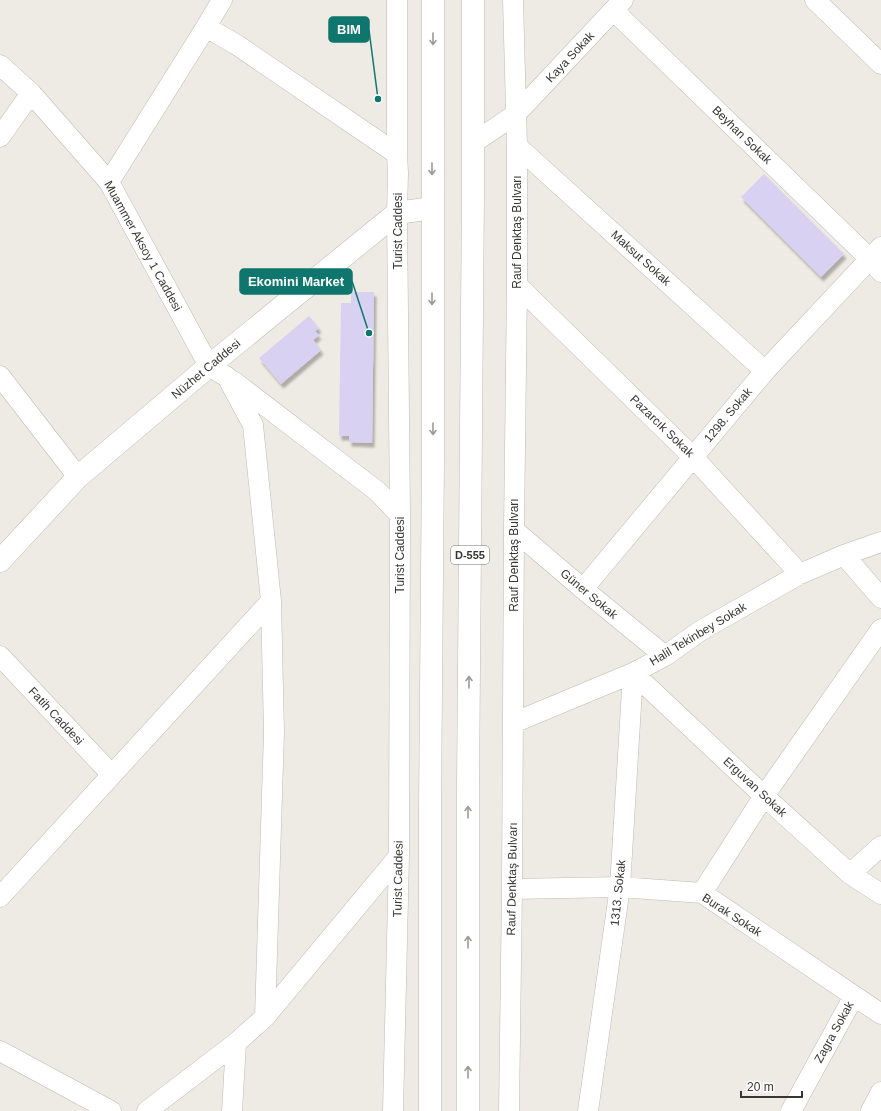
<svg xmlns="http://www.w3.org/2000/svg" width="881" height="1111" viewBox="0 0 881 1111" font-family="Arial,sans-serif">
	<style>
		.building { fill: #d8d1f1; filter: url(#shadow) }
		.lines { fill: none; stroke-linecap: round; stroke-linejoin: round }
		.street-casing { stroke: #bebbb4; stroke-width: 21 }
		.secondary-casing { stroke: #bebbb4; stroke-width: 23 }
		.highway-casing { stroke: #bebbb4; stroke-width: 23 }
		.street { stroke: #fff; stroke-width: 20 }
		.secondary { stroke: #fff; stroke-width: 22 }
		.highway { stroke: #fff; stroke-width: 22 }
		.oneway { stroke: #9b9a99 }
		.labels { text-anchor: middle; stroke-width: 3.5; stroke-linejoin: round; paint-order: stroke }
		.shield { fill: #fff; stroke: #737270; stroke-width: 1 }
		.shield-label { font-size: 11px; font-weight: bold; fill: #373633 }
		.street-label { font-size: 12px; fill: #373633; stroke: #fff }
		.leader { fill: none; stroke: #0f766e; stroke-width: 1.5 }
		.callout-dot { fill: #0f766e; stroke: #fff; stroke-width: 1.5 }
		.callout { fill: #0f766e; stroke: #0f766e; stroke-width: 1.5 }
		.callout-label { font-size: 13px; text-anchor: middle; font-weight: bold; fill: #fff }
	</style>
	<defs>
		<filter id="shadow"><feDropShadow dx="2.5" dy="4.5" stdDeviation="1" flood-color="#0004"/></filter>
	</defs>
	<rect width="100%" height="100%" fill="#eeebe4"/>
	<path class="building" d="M764 174 844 254 821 277 741 197Z
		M351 292H374L372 443 349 442V436H339L341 303H351Z
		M309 316 319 328 315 331 319 335 313 340 321 350 281 384 259 358Z"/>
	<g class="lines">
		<defs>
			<path id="street" d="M815 0 881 64
				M614 11 870 259 881 272
				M206 27 222 0
				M0 65 31 93 109 182 209 366 227 377 253 425 271 601 274 732 265 1017
				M0 137 31 93
				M473 143 516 114 623 0
				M517 146 765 371
				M109 182 206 27 237 45 397 154
				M517 285 693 457 800 574
				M0 376 78 477
				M233 381 377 491 400 515
				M514 530 583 589 665 656
				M844 555 881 598
				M583 589 765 371 881 247
				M0 656 112 775
				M633 673 764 796 850 874 881 894
				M513 723 633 673 665 656 700 631 800 574 844 555 881 542
				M850 874 881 846
				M512 889 620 887 702 893 881 1014
				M702 893 764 796 881 629
				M0 897 271 601
				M0 1051 111 1111
				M147 1111 236 1043 265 1017 399 856
				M232 1111 236 1043
				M393 1111 399 856 400 515 397 213 398 173 397 154V0
				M509 1111 512 889 514 530 517 285V146L513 0
				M588 1111 620 887 633 673
				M791 1111 854 996
				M871 1111 881 1092"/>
			<path id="secondary" d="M0 561 78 477 209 366 397 213 432 208"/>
			<path id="highway" d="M430 1111V806L433 458V0
				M468 1111V787L473 193V0"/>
		</defs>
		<use href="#street" class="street-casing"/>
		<use href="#secondary" class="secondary-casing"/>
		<use href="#highway" class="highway-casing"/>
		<use href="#street" class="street"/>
		<use href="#secondary" class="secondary"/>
		<use href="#highway" class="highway"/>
	</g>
	<defs><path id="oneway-shaft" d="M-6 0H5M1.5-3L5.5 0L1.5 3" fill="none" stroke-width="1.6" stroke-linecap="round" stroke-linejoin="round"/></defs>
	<g class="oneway">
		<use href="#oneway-shaft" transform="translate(433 39) rotate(90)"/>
		<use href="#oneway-shaft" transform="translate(432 169) rotate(90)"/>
		<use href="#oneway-shaft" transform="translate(432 299) rotate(90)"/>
		<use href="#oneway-shaft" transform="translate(433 429) rotate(90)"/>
		<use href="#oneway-shaft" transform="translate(469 682) rotate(-90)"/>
		<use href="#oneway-shaft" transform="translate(468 812) rotate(-90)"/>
		<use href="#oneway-shaft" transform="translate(468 942) rotate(-90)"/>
		<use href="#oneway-shaft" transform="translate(468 1072) rotate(-90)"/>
	</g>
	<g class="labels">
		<rect class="shield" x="451" y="546" width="38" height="18" rx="3"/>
		<g class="shield-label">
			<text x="470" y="559">D-555</text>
		</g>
		<g class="street-label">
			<text transform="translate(570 57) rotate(-47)" y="4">Kaya Sokak</text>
			<text transform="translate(742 135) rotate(44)" y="4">Beyhan Sokak</text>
			<text transform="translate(398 231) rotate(-90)" y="4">Turist Caddesi</text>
			<text transform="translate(517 232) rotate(-90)" y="4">Rauf Denktaş Bulvarı</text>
			<text transform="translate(143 246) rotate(61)" y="4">Muammer Aksoy 1 Caddesi</text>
			<text transform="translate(641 258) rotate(42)" y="4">Maksut Sokak</text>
			<text transform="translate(206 369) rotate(-40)" y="4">Nüzhet Caddesi</text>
			<text transform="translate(728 415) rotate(-50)" y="4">1298. Sokak</text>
			<text transform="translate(662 426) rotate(44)" y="4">Pazarcık Sokak</text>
			<text transform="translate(400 555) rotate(-90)" y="4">Turist Caddesi</text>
			<text transform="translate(514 555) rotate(-90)" y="4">Rauf Denktaş Bulvarı</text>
			<text transform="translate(589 594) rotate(40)" y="4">Güner Sokak</text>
			<text transform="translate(698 634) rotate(-31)" y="4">Halil Tekinbey Sokak</text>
			<text transform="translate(56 716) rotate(47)" y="4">Fatih Caddesi</text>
			<text transform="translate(755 787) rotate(43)" y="4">Erguvan Sokak</text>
			<text transform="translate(398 879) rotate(-89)" y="4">Turist Caddesi</text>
			<text transform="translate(512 879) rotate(-89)" y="4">Rauf Denktaş Bulvarı</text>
			<text transform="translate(618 893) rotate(-84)" y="4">1313. Sokak</text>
			<text transform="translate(732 915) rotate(33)" y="4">Burak Sokak</text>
			<text transform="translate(834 1032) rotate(-61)" y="4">Zagra Sokak</text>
		</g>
	</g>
	<path class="leader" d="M378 99L369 30M369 333L352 281"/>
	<g class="callout-dot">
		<circle cx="378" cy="99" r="4"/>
		<circle cx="369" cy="333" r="4"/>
	</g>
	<g class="callout">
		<rect x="329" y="17" width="40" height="25" rx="4"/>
		<rect x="240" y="269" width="112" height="25" rx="4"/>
	</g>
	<g class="callout-label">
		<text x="349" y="34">BIM</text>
		<text x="296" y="286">Ekomini Market</text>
	</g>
	<path d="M741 1091v6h61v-6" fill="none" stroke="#373633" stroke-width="2"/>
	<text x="747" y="1091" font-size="12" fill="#373633" stroke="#ffffff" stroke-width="3" paint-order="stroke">20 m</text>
</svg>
